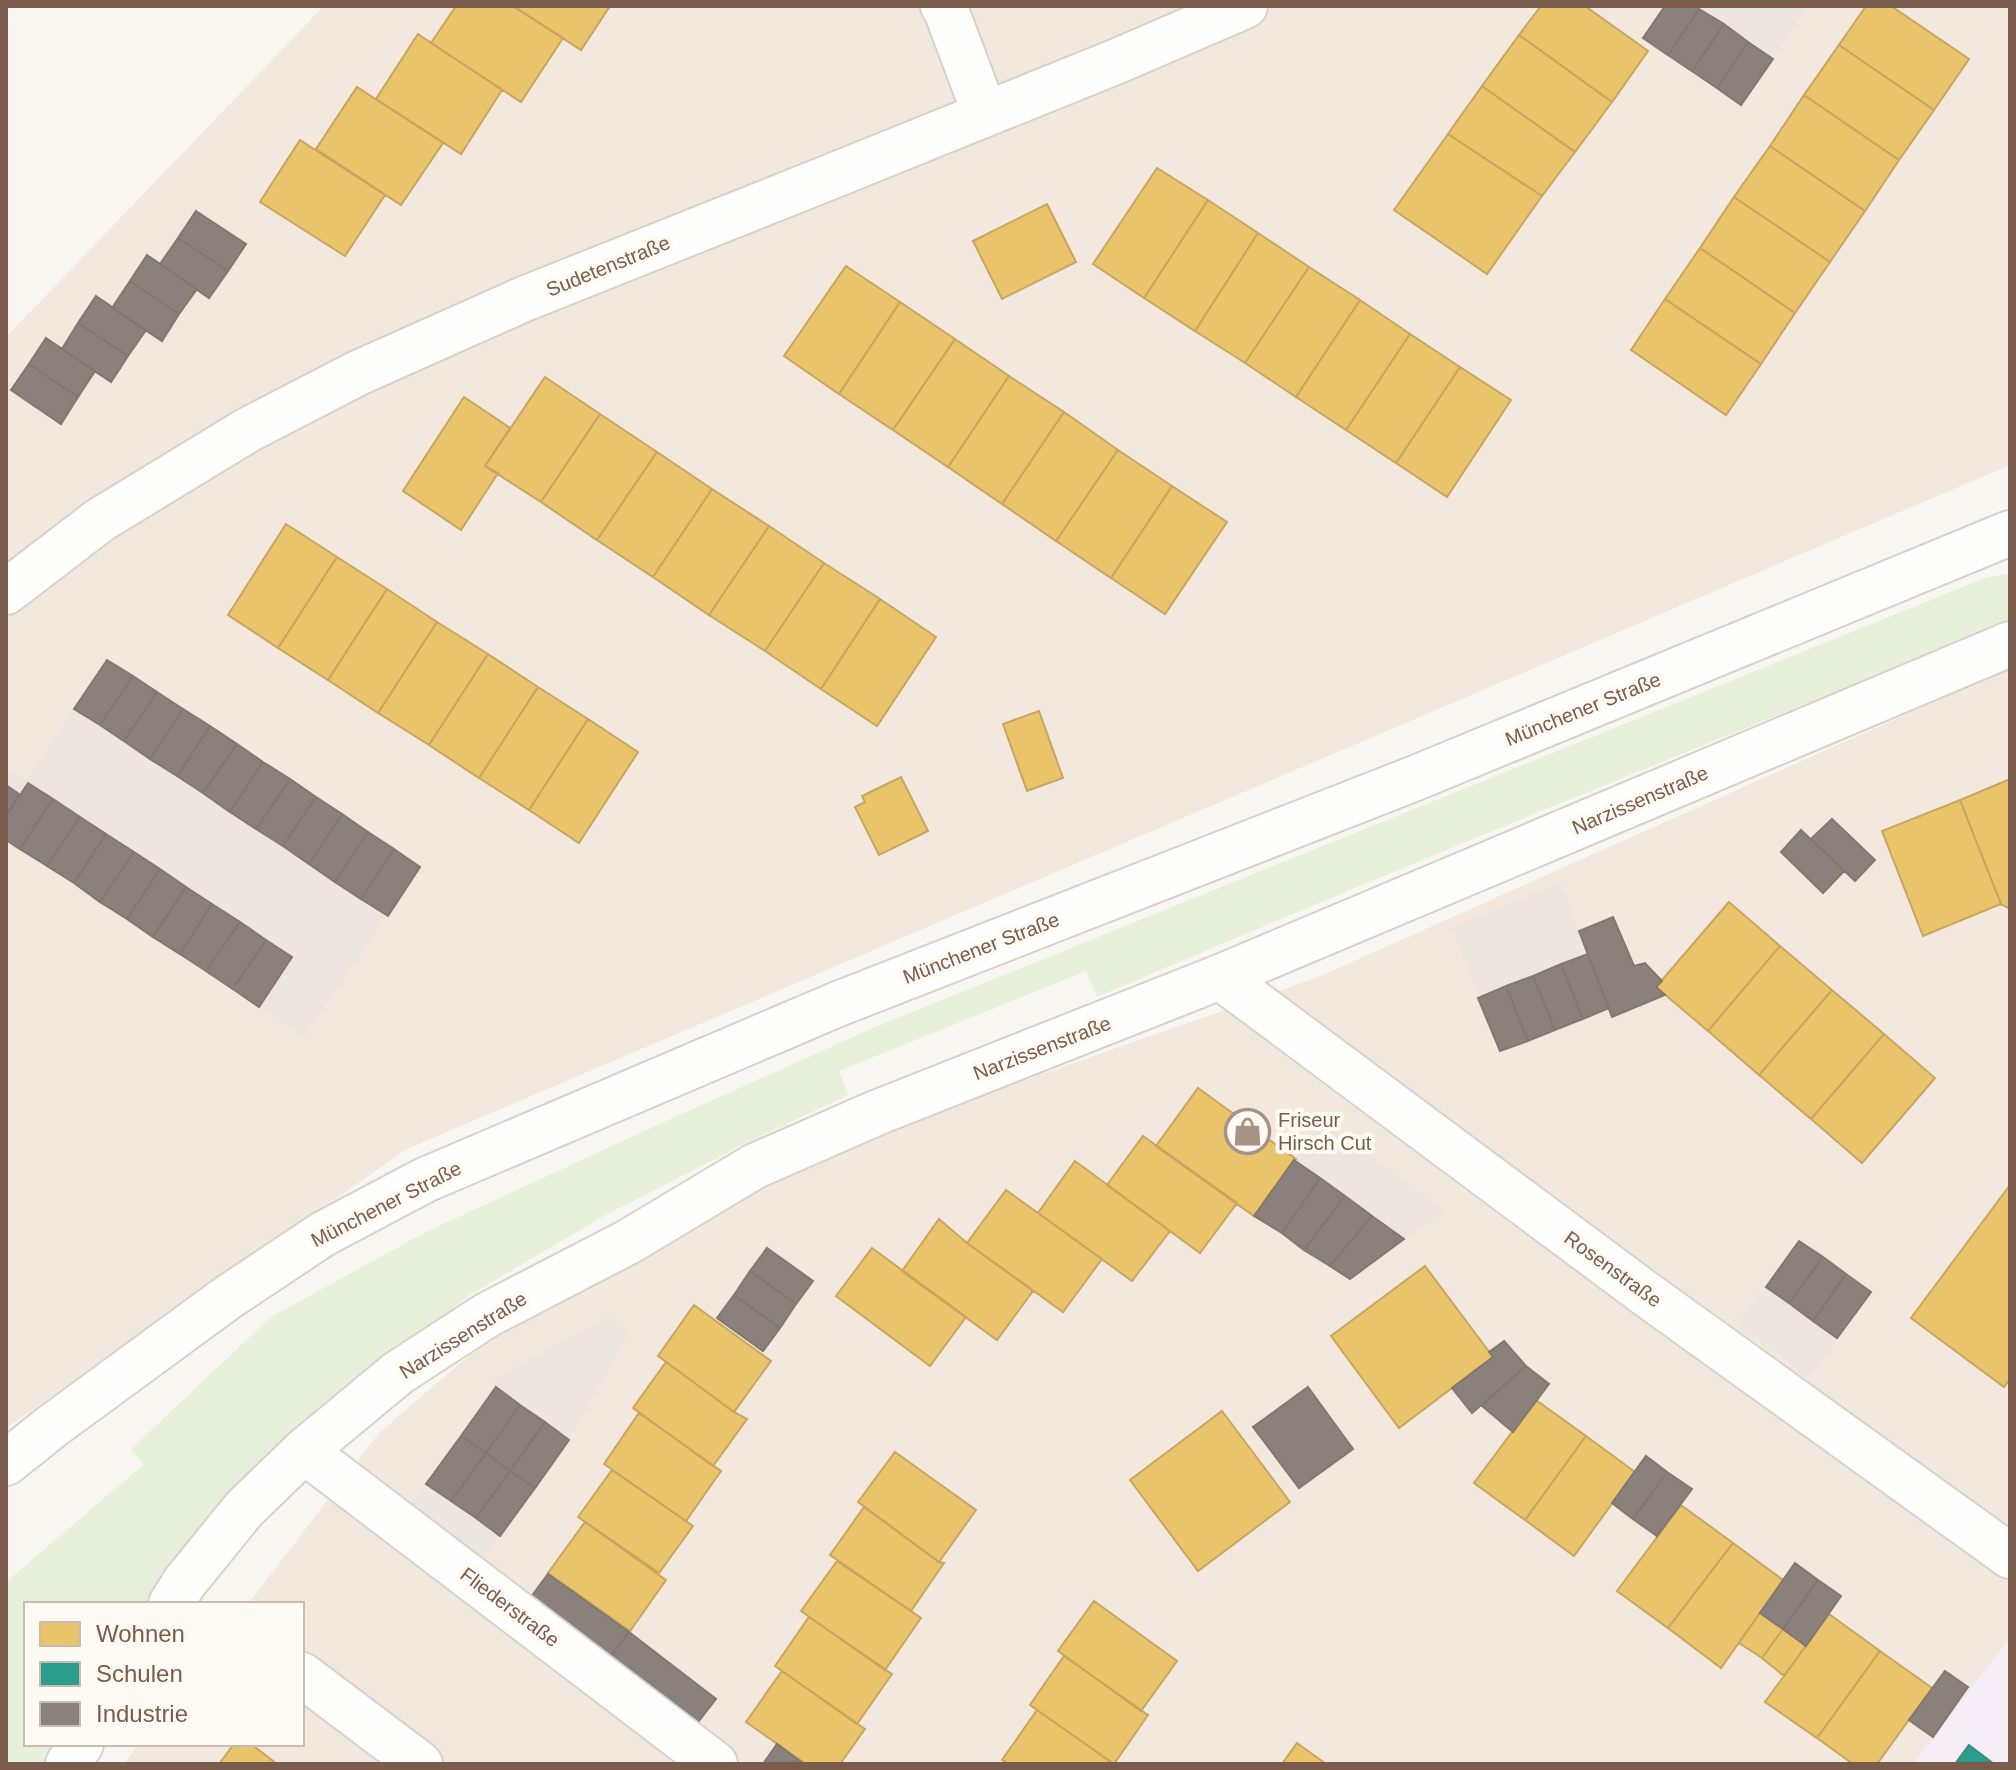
<svg xmlns="http://www.w3.org/2000/svg" width="2016" height="1770" viewBox="0 0 2016 1770" font-family="Helvetica,sans-serif">
	<style>
		.residential { fill: #f2e8de }
		.industrial { fill: #ede5e0 }
		.education { fill: #f6eef6 }
		.green { fill: #e7f0db }
		.homes { fill: #e9c46a; stroke: #c8a561; stroke-width: 2 }
		.schools { fill: #2a9d8f; stroke: #428a7b; stroke-width: 2 }
		.industry { fill: #8a817c; stroke: #85766e; stroke-width: 2 }
		.lines { fill: none; stroke-linecap: round; stroke-linejoin: round }
		.minor-casing { stroke: #d7d1cb; stroke-width: 48 }
		.minor { stroke: #fefefd; stroke-width: 44 }
		.labels { text-anchor: middle; stroke-width: 8; stroke-linejoin: round; paint-order: stroke }
		.street-label { font-size: 20px; fill: #7a5c4d; stroke: #fffaf3 }
		.poi-label { font-size: 20px; fill: #7a5c4d; stroke: #fffaf3; text-anchor: start }
	</style>
	<rect width="100%" height="100%" fill="#f9f5f0"/>
	<path class="residential" d="M324 6H2010V465L407 1149 6 1428V337Z
		M2010 668V1764H124L139 1744H302V1604H248L379 1433 495 1333 820 1152 1316 978Z"/>
	<path class="industrial" d="M1665 6H1807L1741 105 1643 38Z
		M107 660 420 867 304 1036 6 840V769L27 781Z
		M1560 883 1609 1008 1500 1051 1453 928Z
		M1322 1120 1445 1211 1404 1239 1350 1279 1255 1217Z
		M1799 1241 1871 1292 1809 1378 1737 1323Z
		M609 1317 628 1333 569 1440 481 1561 408 1508 495 1388 490 1382Z"/>
	<path class="education" d="M2010 1638V1764H1913Z"/>
	<path class="green" d="M2010 573V622C1704 744 1400 867 1097 997L1086 971 839 1071 848 1095 748 1142 602 1217 468 1296 233 1490 157 1604H26V1744H64L50 1764H6V1582L143 1465 131 1449 271 1317 426 1232 653 1127 873 1028 1985 578Z"/>
	<path class="homes" d="M456 6H513L563 38 521 102 431 43Z
		M513 6H610L581 50Z
		M1541 6H1585L1648 51 1612 102 1519 35Z
		M1866 6H1891L1969 59 1934 110 1839 45Z
		M418 34 502 90 461 154 376 99Z
		M1519 35 1612 102 1575 152 1482 86Z
		M1839 45 1934 110 1899 160 1804 95Z
		M1482 86 1575 152 1542 196 1448 134Z
		M357 87 443 143 401 205 316 149Z
		M1804 95 1899 160 1865 211 1770 146Z
		M1448 134 1542 196 1487 274 1394 210Z
		M300 140 385 195 345 256 260 202Z
		M1770 146 1865 211 1830 262 1734 197Z
		M1157 168 1208 200 1144 298 1093 264Z
		M1734 197 1830 262 1795 313 1700 248Z
		M1208 200 1258 233 1195 331 1144 298Z
		M1047 204 1076 262 1002 299 973 241Z
		M1258 233 1309 267 1245 363 1195 331Z
		M1700 248 1795 313 1761 364 1665 299Z
		M846 266 900 302 839 394 784 356Z
		M1309 267 1360 300 1296 397 1245 363Z
		M1665 299 1761 364 1726 415 1631 350Z
		M1360 300 1410 334 1346 430 1296 397Z
		M900 302 955 339 893 430 839 394Z
		M1410 334 1460 367 1396 463 1346 430Z
		M955 339 1009 376 948 467 893 430Z
		M1460 367 1511 400 1447 497 1396 463Z
		M1009 376 1064 412 1002 504 948 467Z
		M545 377 600 414 541 502 485 466Z
		M464 397 510 428 485 466 498 473 461 530 403 491Z
		M1064 412 1118 450 1056 541 1002 504Z
		M600 414 657 452 597 540 541 502Z
		M1118 450 1172 486 1111 578 1056 541Z
		M657 452 712 489 653 577 597 540Z
		M1172 486 1227 522 1165 614 1111 578Z
		M712 489 769 526 709 615 653 577Z
		M286 524 337 557 278 648 228 615Z
		M769 526 824 563 765 651 709 615Z
		M337 557 387 589 328 680 278 648Z
		M824 563 880 599 821 689 765 651Z
		M387 589 437 622 378 713 328 680Z
		M880 599 936 637 877 726 821 689Z
		M437 622 488 654 429 745 378 713Z
		M488 654 538 687 479 778 429 745Z
		M538 687 588 719 529 810 479 778Z
		M1039 711 1063 778 1027 791 1003 724Z
		M588 719 638 752 579 843 529 810Z
		M901 777 928 831 879 855 855 807 865 802 862 796Z
		M2010 779V909L2001 904 1960 800Z
		M1960 800 2001 904 1923 936 1882 831Z
		M1729 902 1780 946 1708 1031 1656 987Z
		M1780 946 1832 990 1759 1075 1708 1031Z
		M1832 990 1884 1034 1811 1119 1759 1075Z
		M1884 1034 1935 1078 1862 1163 1811 1119Z
		M1198 1088 1296 1159 1254 1216 1156 1146Z
		M1143 1136 1237 1203 1200 1253 1107 1185Z
		M1075 1161 1170 1231 1132 1281 1038 1213Z
		M2010 1185V1379L2004 1387 1911 1318Z
		M1006 1190 1102 1259 1063 1312 967 1243Z
		M939 1219 967 1243 1033 1291 997 1340 902 1271Z
		M872 1248 966 1317 930 1366 836 1296Z
		M1425 1266 1493 1357 1399 1428 1331 1336Z
		M694 1305 771 1361 734 1412 658 1356Z
		M666 1362 734 1412 747 1419 713 1466 633 1408Z
		M1536 1400 1586 1436 1525 1520 1474 1483Z
		M1222 1411 1290 1502 1198 1571 1130 1480Z
		M639 1413 721 1471 686 1521 604 1464Z
		M1586 1436 1635 1472 1574 1556 1525 1520Z
		M895 1452 976 1510 939 1562 858 1502Z
		M612 1470 693 1526 659 1573 578 1517Z
		M1681 1505 1733 1543 1668 1628 1617 1591Z
		M864 1507 939 1562 944 1563 911 1611 830 1555Z
		M585 1522 666 1580 630 1631 548 1573Z
		M1733 1543 1783 1580 1721 1668 1668 1628Z
		M837 1561 921 1618 885 1670 801 1611Z
		M1094 1601 1177 1661 1141 1711 1058 1651Z
		M1760 1613 1783 1629 1762 1658 1739 1643Z
		M1829 1614 1880 1651 1817 1738 1765 1702Z
		M809 1617 892 1674 857 1724 775 1666Z
		M1783 1629 1806 1646 1784 1676 1762 1658Z
		M1880 1651 1932 1688 1877 1764H1853L1817 1738Z
		M1064 1656 1148 1715 1114 1764 1030 1705Z
		M782 1671 865 1729 840 1764H806L746 1722Z
		M1037 1710 1114 1764H1009L1002 1760Z
		M1297 1743 1326 1764H1282Z
		M234 1744H251L277 1764H219Z"/>
	<path class="schools" d="M1969 1745 1994 1764H1955Z"/>
	<path class="industry" d="M1665 6H1695L1699 9 1668 55 1643 38Z
		M1699 9 1724 24 1692 71 1668 55Z
		M1724 24 1748 42 1717 88 1692 71Z
		M1748 42 1773 59 1741 105 1717 88Z
		M196 211 246 244 228 271 178 238Z
		M178 238 228 271 209 298 160 264Z
		M147 255 197 289 179 314 130 281Z
		M130 281 179 314 162 341 112 308Z
		M96 296 146 330 128 356 78 323Z
		M78 323 128 356 111 382 62 349Z
		M46 338 95 371 78 397 29 364Z
		M29 364 78 397 61 424 11 390Z
		M107 660 133 676 100 725 74 709Z
		M133 676 157 692 124 741 100 725Z
		M157 692 183 709 150 759 124 741Z
		M183 709 210 726 177 776 150 759Z
		M210 726 237 744 203 793 177 776Z
		M237 744 263 762 230 812 203 793Z
		M263 762 290 779 256 829 230 812Z
		M290 779 316 797 283 846 256 829Z
		M28 783 53 799 20 849 6 840V816Z
		M6 785 19 794 6 816Z
		M316 797 342 814 309 864 283 846Z
		M53 799 80 817 47 866 20 849Z
		M342 814 368 832 335 882 309 864Z
		M80 817 106 834 74 883 47 866Z
		M1832 819 1875 860 1855 881 1811 839Z
		M1801 830 1844 871 1823 893 1781 852Z
		M368 832 394 849 361 899 335 882Z
		M106 834 134 852 100 902 74 883Z
		M394 849 420 867 388 916 361 899Z
		M134 852 160 869 127 919 100 902Z
		M160 869 186 887 153 937 127 919Z
		M186 887 212 904 180 954 153 937Z
		M212 904 240 922 206 971 180 954Z
		M1613 917 1634 966 1645 963 1662 981 1656 987 1665 995 1612 1017 1579 931Z
		M240 922 266 940 233 989 206 971Z
		M266 940 292 957 259 1007 233 989Z
		M1588 954 1609 1008 1583 1019 1561 964Z
		M1561 964 1583 1019 1555 1030 1533 976Z
		M1533 976 1555 1030 1528 1041 1506 986Z
		M1506 986 1528 1041 1500 1051 1478 998Z
		M1294 1160 1320 1178 1282 1233 1254 1216Z
		M1320 1178 1345 1196 1304 1250 1282 1233Z
		M1345 1196 1372 1216 1330 1266 1304 1250Z
		M1372 1216 1404 1239 1350 1279 1330 1266Z
		M1799 1241 1823 1257 1789 1303 1766 1287Z
		M767 1248 813 1281 796 1304 750 1271Z
		M1823 1257 1846 1274 1813 1321 1789 1303Z
		M750 1271 796 1304 780 1328 734 1295Z
		M1846 1274 1871 1292 1837 1338 1813 1321Z
		M734 1295 780 1328 763 1351 717 1318Z
		M1504 1341 1526 1366 1472 1413 1452 1388 1493 1357 1489 1352Z
		M1526 1366 1549 1384 1513 1432 1482 1406Z
		M496 1387 520 1405 486 1453 461 1436Z
		M1308 1387 1353 1449 1299 1488 1253 1427Z
		M520 1405 545 1422 510 1471 486 1453Z
		M545 1422 569 1440 535 1488 510 1471Z
		M461 1436 486 1453 451 1501 426 1484Z
		M486 1453 510 1471 476 1518 451 1501Z
		M1646 1456 1667 1472 1633 1519 1612 1503Z
		M510 1471 535 1488 500 1536 476 1518Z
		M1667 1472 1692 1489 1657 1536 1633 1519Z
		M1795 1563 1818 1580 1783 1629 1760 1613Z
		M548 1574 629 1632 611 1656 531 1597Z
		M1818 1580 1841 1596 1806 1646 1783 1629Z
		M629 1632 716 1699 698 1722 611 1656Z
		M1945 1671 1968 1687 1933 1737 1909 1720Z
		M777 1744 804 1764H763Z"/>
	<g class="lines">
		<defs>
			<path id="minor" d="M943 6 946 10 985 114
				M6 592 100 520 246 431 358 373 524 299 825 179 1115 62 1245 6
				M1220 977 1646 1294 2010 1556
				M304 1451 715 1764
				M6 1463 51 1427 227 1298 323 1234 425 1180 838 1004 1413 779 2010 533
				M171 1604 184 1583 244 1509 304 1451 398 1373 487 1315 628 1242 755 1166 876 1113 1220 977 2010 644
				M302 1675 420 1764
				M68 1764 81 1744"/>
		</defs>
		<use href="#minor" class="minor-casing"/>
		<use href="#minor" class="minor"/>
	</g>
	<defs>
		<symbol id="shop-ring" viewBox="-11 -11 22 22"><circle r="9.5" fill="#fffaf3" stroke="#a69286" stroke-width="1.5"/><path d="M-5-2.5h2.3a2.7 3.5 0 0 1 5.4 0H5L5.5 6h-11ZM-1.5-2.5h3a1.5 2.3 0 0 0-3 0Z" fill="#a69286"/></symbol>
	</defs>
	<g fill-rule="evenodd">
		<use href="#shop-ring" x="1222" y="1106" width="51" height="51"/>
	</g>
	<g class="labels">
		<g class="street-label">
			<text transform="translate(608 266) rotate(-22)" y="7">Sudetenstraße</text>
			<text transform="translate(1583 709) rotate(-22)" y="7">Münchener Straße</text>
			<text transform="translate(1640 800) rotate(-23)" y="7">Narzissenstraße</text>
			<text transform="translate(981 948) rotate(-21)" y="7">Münchener Straße</text>
			<text transform="translate(1042 1048) rotate(-21)" y="7">Narzissenstraße</text>
			<text transform="translate(386 1204) rotate(-27)" y="7">Münchener Straße</text>
			<text transform="translate(1613 1269) rotate(36)" y="7">Rosenstraße</text>
			<text transform="translate(463 1335) rotate(-32)" y="7">Narzissenstraße</text>
			<text transform="translate(510 1607) rotate(37)" y="7">Fliederstraße</text>
		</g>
		<g class="poi-label">
			<text x="1278" y="1127">Friseur<tspan x="1278" dy="23">Hirsch Cut</tspan></text>
		</g>
	</g>
	<rect width="2016" height="1770" fill="none" stroke="#7a5c4d" stroke-width="16"/>
	<rect x="24" y="1602" width="280" height="144" fill="#fffaf3" stroke="#cabbb1" stroke-width="2"/>
	<rect x="40" y="1622" width="40" height="24" fill="#e9c46a" stroke="#cabbb1" stroke-width="2"/>
	<text x="96" y="1642" font-size="24" fill="#7a5c4d">Wohnen</text>
	<rect x="40" y="1662" width="40" height="24" fill="#2a9d8f" stroke="#cabbb1" stroke-width="2"/>
	<text x="96" y="1682" font-size="24" fill="#7a5c4d">Schulen</text>
	<rect x="40" y="1702" width="40" height="24" fill="#8a817c" stroke="#cabbb1" stroke-width="2"/>
	<text x="96" y="1722" font-size="24" fill="#7a5c4d">Industrie</text>
</svg>
